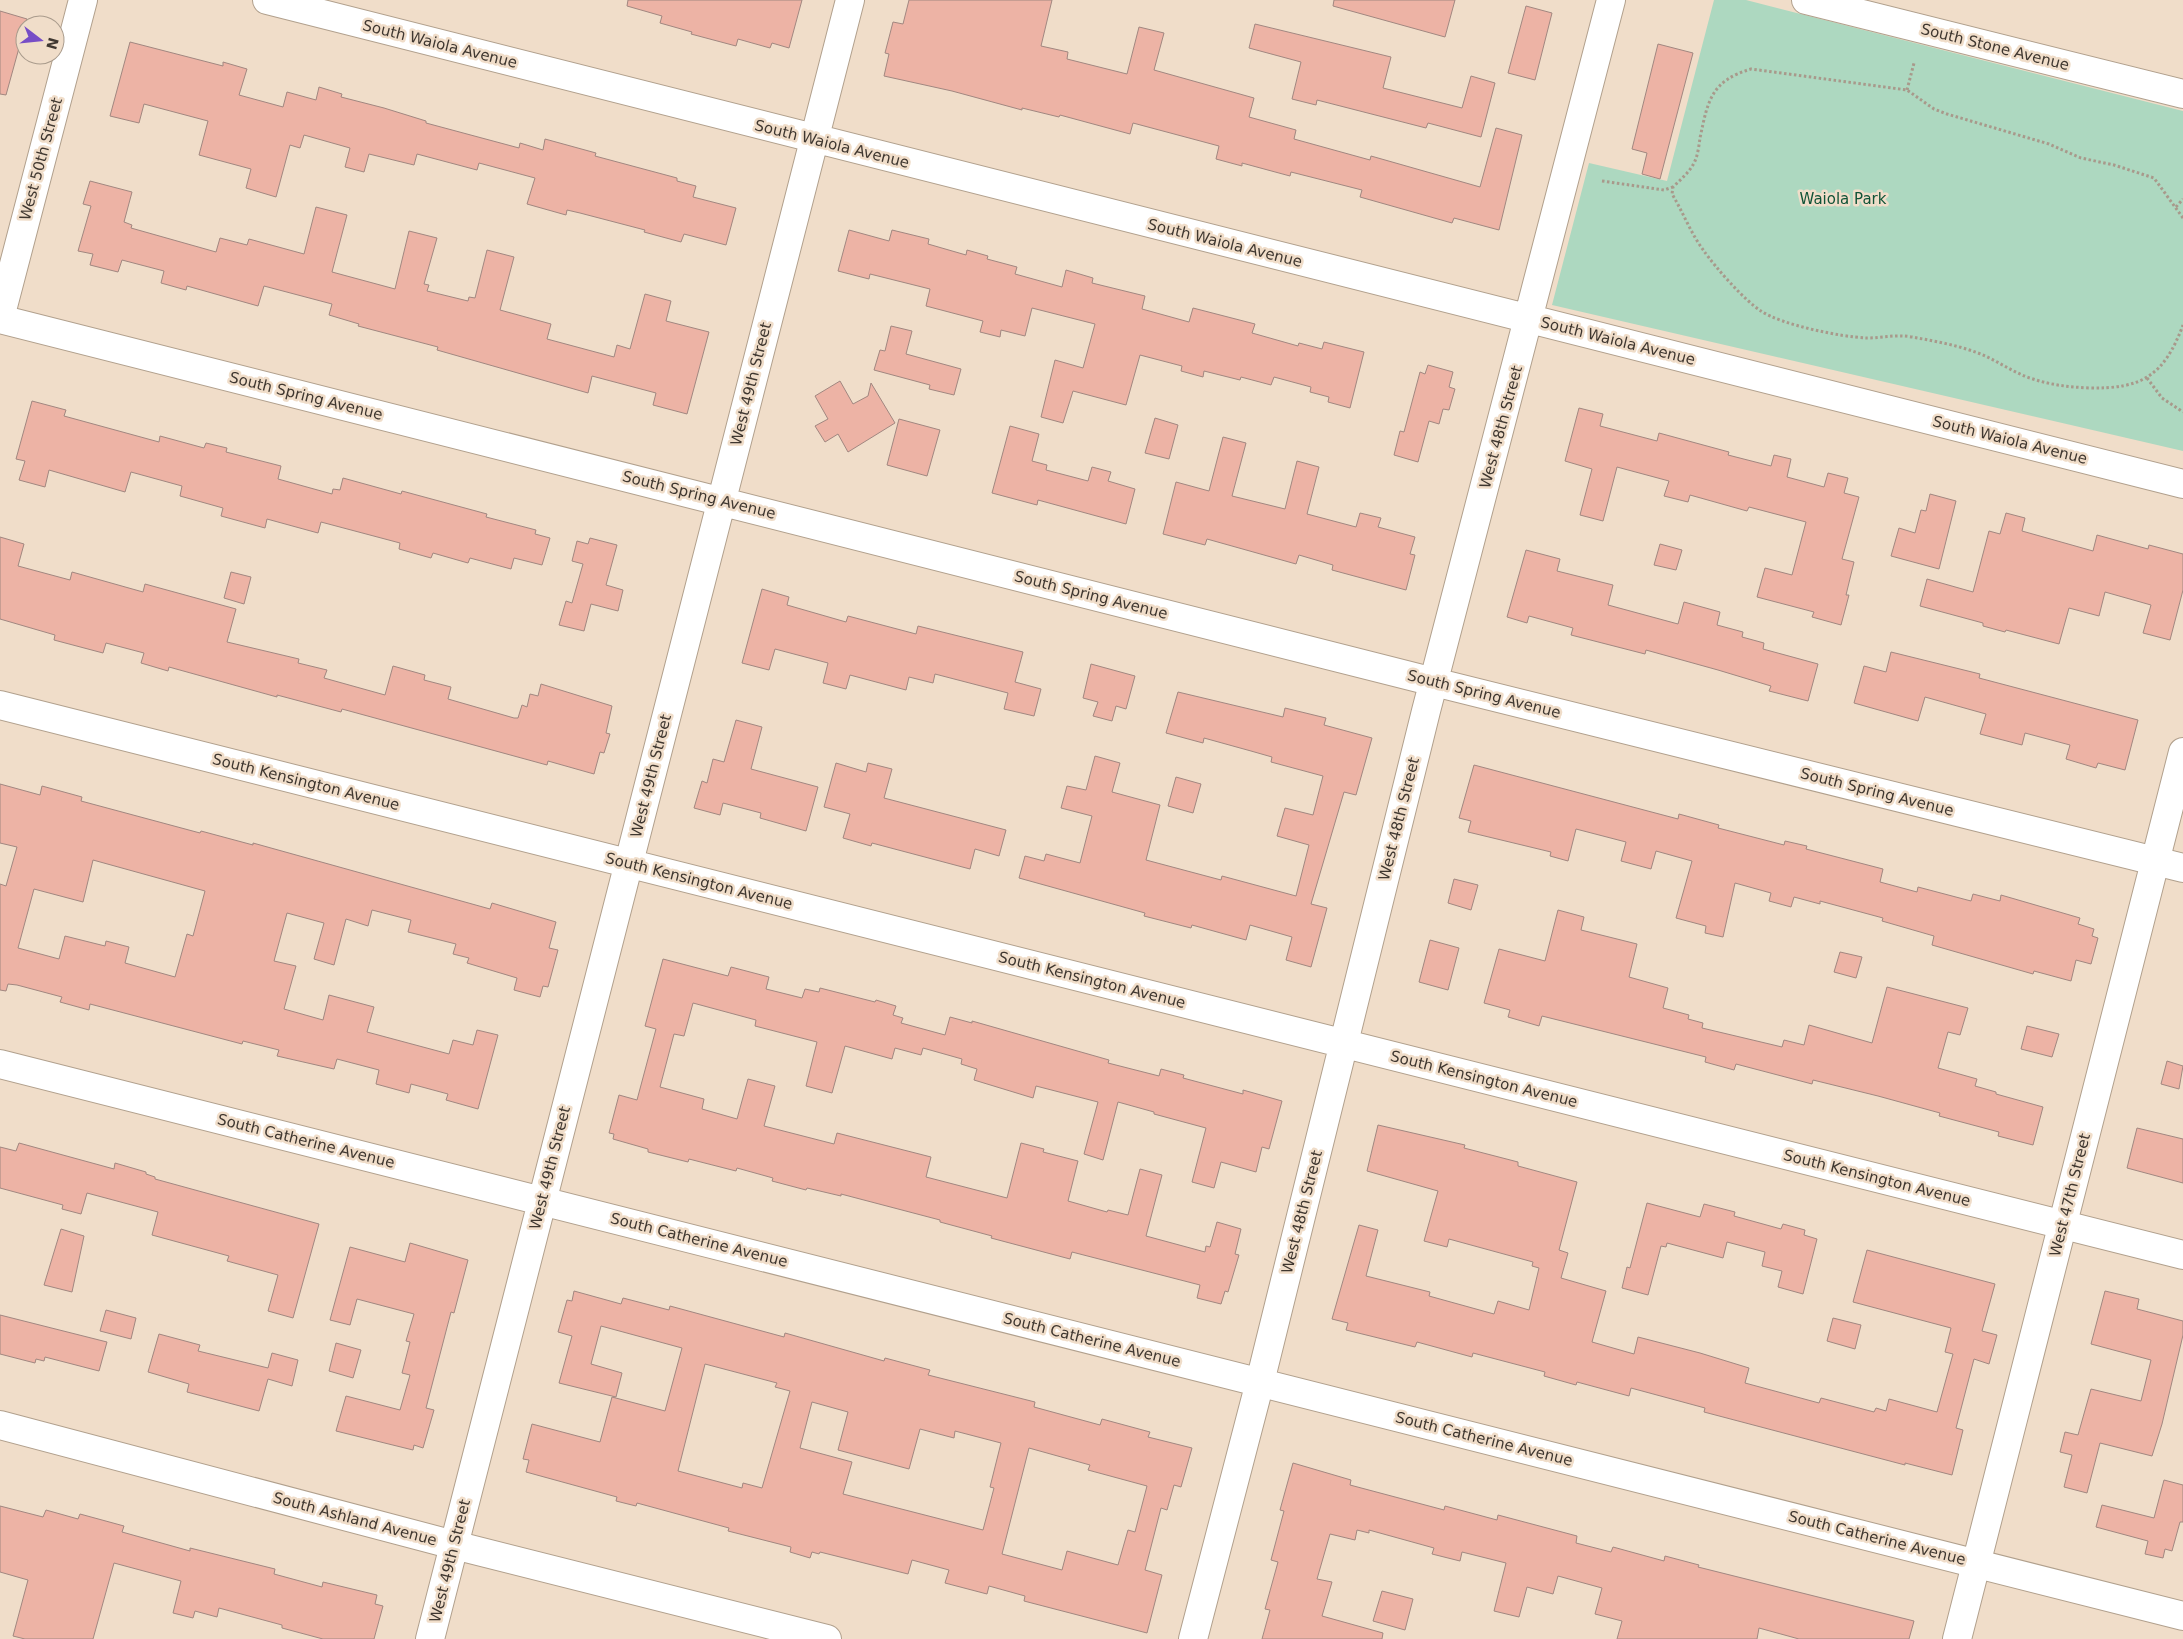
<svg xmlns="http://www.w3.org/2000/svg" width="2183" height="1639" viewBox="0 0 2183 1639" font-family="'DejaVu Sans',sans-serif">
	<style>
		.green { fill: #add8c0 }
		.building { fill: #edb3a5; stroke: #a18780; fill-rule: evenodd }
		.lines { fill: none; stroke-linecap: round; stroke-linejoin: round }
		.street-casing { stroke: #b1a08d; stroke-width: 30 }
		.secondary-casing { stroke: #b1a08d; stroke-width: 30 }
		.path { stroke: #a8998b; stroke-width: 3; stroke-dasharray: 2.5 2.5; stroke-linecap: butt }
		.street { stroke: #fff; stroke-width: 28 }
		.secondary { stroke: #fff; stroke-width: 28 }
		.labels { text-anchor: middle; stroke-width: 5; stroke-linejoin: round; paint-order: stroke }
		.street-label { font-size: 15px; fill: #3f3730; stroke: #f0ddc9 }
		.park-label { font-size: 15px; fill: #105337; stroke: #f0ddc9 }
	</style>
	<rect width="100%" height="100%" fill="#f0ddc9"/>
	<path class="green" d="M1714 0H1746L2183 111V451L1552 305 1589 163 1667 181Z"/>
	<path class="building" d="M628 0H802L789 48 772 43 770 48 738 39 736 46 691 34 692 32 660 23 662 16 627 6Z
		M909 0H1052L1041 46 1068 52 1067 59 1127 74 1139 27 1164 33 1154 70 1254 98 1249 117 1296 130 1294 139 1370 160 1371 156 1480 187 1496 128 1522 135 1499 230 1454 218 1452 223 1360 197 1362 190 1291 172 1290 176 1242 163V166L1216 159 1219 146 1133 123 1130 134 1060 115 1059 117 1022 108V110L952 91 884 76 889 54 885 53 893 22 903 24Z
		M1334 0H1455L1445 37 1333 6Z
		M1526 6 1552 13 1535 80 1508 73Z
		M0 11 27 19 6 95 0 94Z
		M1255 24 1391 57 1383 88 1462 108 1471 76 1495 83 1481 137 1428 123 1426 128 1317 100 1316 105 1292 99 1301 62 1249 48Z
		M130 42 223 66V62L247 69 239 95 283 107 287 92 316 100 319 87 342 94 341 97 384 108 426 121V123L519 148 520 143 543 150 545 139 596 153 595 156 677 178V181L696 186 693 197 736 208 726 245 684 234 681 242 644 232 645 230 580 213 567 210 566 215 527 204 535 178 479 163 477 170 417 154 414 165 369 154 364 172 345 167 350 148 304 135 300 148 290 145 276 197 246 188 251 169 199 155 208 121 144 104 139 123 110 116Z
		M1658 44 1693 53 1660 179 1642 174 1647 153 1632 149Z
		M90 181 132 192 124 222 132 225 131 228 216 252 220 238 247 245 249 239 304 254 316 207 347 215 332 272 395 289 409 231 437 238 424 284 429 285 427 291 468 301 469 297 475 298 487 250 514 257 500 310 551 324 547 339 614 357 617 345 630 349 645 294 671 301 666 321 709 332 687 414 653 405 656 393 592 376 588 393 437 350 438 347 358 326 359 324 329 315 332 304 264 286 258 306 187 286 186 290 161 283 164 271 122 260 118 272 90 265 93 254 78 251 91 206 83 204Z
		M849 230 889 241 892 230 929 239 928 244 966 255 967 250 988 256 987 259 1017 267 1015 274 1062 287 1066 270 1093 278 1092 283 1145 296 1142 309 1189 322 1193 308 1255 324 1252 333 1298 346 1299 343 1322 349 1324 342 1364 352 1350 408 1328 402 1329 397 1310 392 1311 387 1274 377 1271 385 1241 377 1240 380 1204 371 1203 377 1181 371 1182 366 1140 355 1126 405 1073 391 1063 423 1041 417 1055 360 1083 368 1095 324 1032 308 1025 336 1001 330 1000 337 980 332 983 321 926 306 930 289 870 274 869 279 838 271Z
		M891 326 912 331 906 354 961 369 954 395 929 389 930 385 874 370 880 350 885 351Z
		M1428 365 1453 372 1449 387 1455 389 1449 410 1443 409 1439 424 1429 421 1418 462 1394 455 1400 431 1404 432 1420 372 1425 374Z
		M840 381 853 404 868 396 871 383 895 423 848 452 838 434 825 442 815 426 828 419 815 396Z
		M32 401 66 410 64 416 159 442 160 436 204 448 206 443 227 448 226 452 281 466 278 479 332 494 333 489 340 490 343 478 401 494 402 491 487 514 486 517 536 530 535 534 550 538 542 565 514 558 511 569 470 558 468 563 433 553 431 558 399 549 400 543 321 522 318 533 267 519 265 528 221 516 223 508 180 496 182 486 131 472 125 492 49 470 45 487 19 480 25 461 16 459Z
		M1579 408 1603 414 1600 426 1657 441 1659 433 1729 452 1728 455 1771 466 1774 455 1791 459 1787 477 1824 487 1828 473 1848 478 1844 493 1859 497 1842 559 1854 562 1846 595H1849L1841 625 1812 617 1814 612 1757 597 1765 568 1792 575 1806 522 1749 507 1747 511 1690 495 1688 502 1664 496 1669 481 1617 467 1603 521 1580 515 1592 469 1565 461Z
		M1155 418 1178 425 1169 459 1145 453Z
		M899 419 940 430 927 476 887 465Z
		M1010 426 1039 434 1032 461 1047 465 1046 470 1088 481 1092 467 1111 472 1108 481 1135 489 1126 524 1038 500 1037 505 992 493Z
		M1223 437 1246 443 1232 496 1285 509 1297 461 1319 467 1307 514 1356 527 1360 513 1381 518 1378 527 1415 537 1410 554 1415 555 1406 590 1332 570 1333 565 1299 555 1296 564 1207 539 1205 545 1163 534 1176 482 1209 491Z
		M1930 494 1956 501 1939 569 1891 556 1899 528 1915 533 1921 510 1926 511Z
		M2006 513 2025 518 2022 531 2093 551 2097 535 2148 549 2149 545 2183 554V590L2170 640 2143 633 2151 605 2105 592 2099 616 2069 608 2059 644 2006 630 2005 632 1983 626V623L1920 606 1927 579 1973 592 1989 531 2000 534Z
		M0 537 24 544 18 566 70 580 72 572 143 592 145 584 236 609 227 642 299 659 298 663 327 670 324 678 385 695 393 666 425 675 424 680 451 687 448 699 514 718H518L522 705 527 707 530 694 538 696 541 684 612 706 606 733 610 734 604 753 600 752 594 774 548 761 547 765 342 709 341 712 277 695V697L169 667 168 671 141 663 144 653 106 643 103 653 54 640 55 635 0 619Z
		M590 538 617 545 606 585 623 590 618 611 591 604 584 631 559 625 566 601 572 603 583 564 572 561 577 541 588 544Z
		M1660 544 1682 550 1676 570 1654 565Z
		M1526 550 1560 559 1557 571 1613 585 1608 605 1678 624 1684 602 1720 612 1717 625 1743 632 1742 637 1764 643 1763 649 1818 664 1808 701 1769 691 1771 686 1718 670 1646 650 1645 654 1571 635 1573 628 1529 616 1527 623 1507 617Z
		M231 572 251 577 244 604 224 598Z
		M762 589 789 597 787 605 846 622 848 616 916 634 918 626 1023 652 1015 682 1041 689 1034 716 1004 709 1008 693 935 674 933 683 909 677 906 690 850 675 846 689 823 683 828 663 775 649 769 670 742 663Z
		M1891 652 1980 674 1979 678 2138 720 2125 770 2098 763 2096 768 2066 759 2070 745 2025 733 2022 745 1980 734 1986 714 1925 697 1918 721 1854 703 1864 666 1886 672Z
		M1091 664 1135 676 1126 709 1116 706 1112 721 1093 716 1098 702 1083 698Z
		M1178 692 1283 717 1285 708 1326 718 1324 725 1372 738 1356 795 1344 792 1311 904 1327 908 1311 967 1286 960 1292 937 1250 925 1246 940 1192 925 1191 928 1144 916 1145 913 1019 878 1025 856 1044 861 1046 854 1080 863 1092 816 1061 808 1067 786 1086 790 1095 756 1120 763 1112 792 1160 805 1146 860 1221 880 1222 876 1296 896 1309 845 1277 836 1285 808 1313 815 1323 776 1271 762 1272 757 1251 751 1204 738 1203 743 1166 733Z
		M736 720 762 727 751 769 818 787 806 831 760 818 761 813 723 803 720 815 694 808 702 781 707 783 713 759 724 762Z
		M836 763 866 772 868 763 892 769 884 798 1006 830 999 856 975 849 970 869 872 843 871 846 843 838 850 814 824 807Z
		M1474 765 1678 819 1679 814 1719 825 1718 828 1784 845 1785 841 1807 846 1806 849 1883 869 1880 882 1917 892 1918 887 1971 901 1973 894 2000 901 2001 895 2080 918 2078 924 2094 929 2092 936 2098 938 2091 964 2076 960 2071 981 2034 971 2033 974 1932 945 1934 936 1882 921 1883 918 1820 901V904L1794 897 1791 907 1769 901 1771 893 1735 883 1723 937 1705 933 1706 926 1676 918 1692 861 1656 851 1651 869 1621 861 1626 842 1576 829 1568 861 1550 856 1551 852 1468 832 1471 821 1459 818Z
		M1176 777 1201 784 1193 813 1168 806Z
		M0 784 40 795 42 786 82 797 81 801 200 833 201 831 253 845V843L490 909 492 903 556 922 549 948 558 950 548 987 543 986 540 997 514 990 517 978 467 963 469 958 453 954 456 944 408 932 411 920 372 910 368 926 346 919 334 965 314 959 324 923 287 913 274 961 296 966 284 1009 323 1020 329 995 374 1007 367 1032 449 1054 453 1040 473 1045 477 1030 498 1035 478 1109 446 1100 448 1094 411 1084 409 1093 376 1084 379 1070 337 1059 334 1069 277 1056 279 1050 243 1041 242 1044 90 1004 89 1010 60 1002 62 997 17 985 8 984 6 991 0 990V884L6 886 17 847 0 843ZM93 860 205 891 193 936 187 934 175 977 125 963 129 947 106 941 105 946 65 936 59 959 18 948 34 889 83 902Z
		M1454 879 1478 885 1471 910 1448 903Z
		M1558 910 1584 917 1581 930 1637 944 1629 977 1668 988 1663 1008 1689 1015 1688 1019 1703 1023 1702 1028 1782 1047 1784 1040 1804 1045 1809 1025 1872 1043 1887 987 1968 1008 1960 1035 1948 1032 1938 1068 1977 1079 1975 1086 1996 1092V1094L2043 1107 2033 1145 1998 1136 1999 1132 1939 1116 1940 1113 1878 1096 1813 1080 1812 1084 1736 1064 1734 1070 1705 1062 1706 1057 1542 1016 1539 1026 1508 1017 1510 1010 1484 1003 1499 949 1545 961Z
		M1430 940 1459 948 1448 990 1419 982Z
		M1840 952 1862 957 1856 978 1834 972Z
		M663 959 728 976 731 967 769 977 766 989 802 998 805 989 819 992 820 988 875 1002 876 1000 896 1006 893 1015 903 1018 901 1023 945 1035 950 1017 972 1023V1021L1109 1060 1108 1063 1159 1076 1161 1069 1184 1075 1183 1078 1243 1094V1090L1282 1101 1269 1149 1262 1147 1256 1172 1221 1162 1214 1188 1192 1182 1206 1128 1154 1114V1112L1118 1102 1103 1160 1084 1154 1098 1102 1036 1086 1033 1098 974 1080 977 1069 961 1064 962 1059 923 1048 921 1055 895 1048 892 1059 845 1046 832 1093 806 1086 817 1042 755 1026 756 1020 693 1003 684 1036 674 1034 660 1087 704 1099 702 1109 737 1119 748 1079 775 1086 764 1126 834 1144 837 1133 931 1157 926 1177 1007 1198 1021 1143 1044 1149 1043 1152 1078 1161 1068 1201 1107 1212 1108 1210 1128 1215 1140 1169 1162 1175 1146 1236 1205 1252 1206 1246 1210 1247 1217 1222 1241 1229 1235 1254 1239 1255 1228 1292 1225 1291 1221 1304 1197 1298 1200 1285 1072 1252 1070 1259 991 1238 992 1236 940 1222V1220L841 1194V1196L807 1188 806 1190 772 1181 773 1178 737 1168 736 1171 689 1159 688 1162 648 1152V1149L613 1139 614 1134 609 1133 619 1095 637 1100 656 1029 645 1026Z
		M2027 1026 2059 1034 2052 1057 2021 1049Z
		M2167 1061 2183 1066 2179 1089 2161 1084Z
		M1378 1125 1465 1145 1464 1148 1518 1162V1166L1577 1182 1559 1250 1568 1253 1561 1278 1606 1291 1592 1342 1634 1354 1638 1337 1700 1353 1749 1368 1745 1383 1819 1403 1821 1398 1874 1412 1876 1408 1886 1411 1889 1399 1937 1412 1953 1354 1945 1352 1951 1328 1853 1302 1867 1250 1995 1284 1982 1331 1997 1335 1989 1364 1974 1359 1956 1428 1963 1430 1952 1475 1905 1463V1465L1704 1412 1705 1408 1631 1388 1629 1396 1577 1382 1576 1385 1544 1376 1545 1372 1473 1353 1472 1357 1417 1342 1415 1347 1346 1330 1348 1323 1332 1319 1359 1225 1378 1230 1366 1276 1430 1292 1429 1296 1494 1314 1498 1301 1529 1310 1539 1268 1532 1266 1533 1262 1449 1239 1447 1247 1424 1241 1438 1191 1367 1171Z
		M2137 1128 2183 1139V1183L2127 1168Z
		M19 1143 114 1169 115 1163 146 1172V1174L155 1177V1179L319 1224 293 1318 268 1311 278 1275 227 1261 229 1256 152 1235 158 1212 87 1193 81 1214 62 1209 63 1205 0 1188V1147L16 1151Z
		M1647 1203 1700 1217 1704 1204 1735 1212 1734 1216 1781 1229 1783 1224 1805 1230 1804 1235 1817 1239 1803 1294 1778 1287 1782 1271 1762 1266 1765 1252 1727 1242 1723 1258 1667 1243 1666 1247 1661 1246 1648 1295 1622 1288 1627 1267 1630 1268Z
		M61 1229 84 1236 72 1292 44 1285Z
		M410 1243 468 1260 454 1313 451 1312 426 1408 434 1410 423 1448 414 1445 413 1450 336 1431 346 1396 400 1410 410 1375 402 1373 410 1342 406 1341 414 1314 357 1299 350 1325 330 1320 350 1247 405 1262Z
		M574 1291 621 1304 623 1298 669 1310 670 1306 784 1337 785 1333 884 1361 885 1358 930 1370 928 1375 1035 1402 1034 1407 1100 1425 1102 1419 1150 1432 1148 1437 1192 1448 1181 1487 1174 1485 1167 1510 1161 1508 1145 1570 1162 1575 1147 1633 1024 1601 1025 1596 989 1586 987 1594 945 1583 949 1570 912 1560 908 1574 820 1552 819 1554 812 1552 810 1558 790 1552 791 1547 728 1531 729 1528 637 1503 636 1506 616 1501 617 1497 526 1472 529 1460 523 1459 532 1424 600 1442 612 1397 665 1411 682 1348 601 1326 591 1364 622 1373 616 1397 559 1383 572 1336 558 1332 567 1300 572 1301ZM705 1364 777 1383 775 1387 790 1391 762 1488 743 1483 742 1488 678 1471ZM812 1402 848 1412 838 1450 909 1469 920 1429 954 1438 955 1431 1001 1443 990 1487 994 1488 983 1530 843 1494 852 1462 800 1448ZM1029 1448 1090 1465 1088 1470 1147 1486 1135 1532 1128 1530 1118 1565 1067 1551 1062 1570 1002 1554Z
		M2105 1291 2139 1299 2137 1309 2183 1321V1335L2162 1424 2152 1456 2100 1443 2087 1493 2064 1487 2072 1455 2060 1452 2065 1432 2078 1435 2091 1389 2141 1401 2151 1360 2091 1344Z
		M106 1310 136 1318 131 1339 100 1331Z
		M0 1315 107 1342 99 1371 45 1357 44 1361 36 1359 35 1363 0 1354Z
		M1833 1318 1861 1325 1855 1349 1827 1341Z
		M159 1334 200 1345 198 1351 268 1368 272 1353 298 1360 292 1386 268 1379 259 1411 187 1392 189 1384 148 1372Z
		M336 1343 361 1350 353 1378 329 1371Z
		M1293 1463 1351 1480 1350 1485 1444 1510 1445 1506 1497 1520 1498 1515 1577 1536 1576 1543 1611 1552 1613 1547 1664 1561 1665 1556 1699 1565 1698 1567 1914 1621 1909 1639H1799L1759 1628 1757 1639H1617L1622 1621 1595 1614 1602 1588 1558 1576 1553 1594 1527 1587 1519 1617 1494 1611 1506 1563 1462 1552 1460 1561 1432 1554 1434 1548 1369 1530V1533L1357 1530 1355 1540 1330 1534 1317 1579 1332 1582 1322 1616 1383 1633 1382 1639H1262L1270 1610 1265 1609 1278 1562 1271 1560 1284 1511 1280 1510Z
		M2164 1480 2183 1485V1522H2180L2172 1551 2165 1549 2163 1558 2145 1554 2148 1541 2096 1527 2102 1505 2154 1518Z
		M0 1506 43 1517 46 1510 78 1519 80 1514 124 1526 122 1532 190 1551V1548L275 1569 274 1574 322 1587 323 1582 377 1595 375 1604 383 1606 374 1639H323L282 1628V1625L219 1608 217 1617 195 1611 193 1618 173 1613 181 1581 114 1563 93 1639H25L13 1636 28 1580 0 1572Z
		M1382 1591 1413 1599 1405 1630 1373 1621Z"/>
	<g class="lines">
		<defs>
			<path id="street" d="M267 0 2183 484
				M1806 0 2183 94
				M0 318 83 0
				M0 319 1434 682 2183 868
				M0 705 2183 1255
				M0 1064 2183 1616
				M0 1425 454 1545 827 1639
				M430 1639 850 0
				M1193 1639 1260 1382 1426 711 1611 0"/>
			<path id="secondary" d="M1957 1639 2183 752"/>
		</defs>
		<use href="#street" class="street-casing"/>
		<use href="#secondary" class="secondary-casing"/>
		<path class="path" d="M1907 90 1914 63
			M1602 181 1664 190 1673 187
			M2176 207 2183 199
			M2183 218 2154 178 2114 165 2081 158 2049 144 1947 114 1934 109 1907 90 1751 69C1711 81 1708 100 1700 138 1699 145 1698 154 1695 161 1690 172 1681 179 1673 187L1672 194C1683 212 1691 234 1704 251 1715 267 1745 301 1761 311 1782 325 1841 337 1867 338 1883 338 1895 334 1912 337 1934 341 1957 345 1978 353 1997 360 2013 373 2033 379 2051 385 2069 387 2089 388 2142 389 2164 376 2183 325
			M2147 378 2162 398 2183 412"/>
		<use href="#street" class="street"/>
		<use href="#secondary" class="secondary"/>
	</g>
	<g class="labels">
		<g class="street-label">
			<text transform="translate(440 44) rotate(14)" y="5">South Waiola Avenue</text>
			<text transform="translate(1995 47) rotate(14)" y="5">South Stone Avenue</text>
			<text transform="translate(832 144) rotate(14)" y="5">South Waiola Avenue</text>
			<text transform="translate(41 159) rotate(-75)" y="5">West 50th Street</text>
			<text transform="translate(1225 243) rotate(14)" y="5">South Waiola Avenue</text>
			<text transform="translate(1618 341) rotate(14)" y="5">South Waiola Avenue</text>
			<text transform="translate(751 384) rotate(-76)" y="5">West 49th Street</text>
			<text transform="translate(306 396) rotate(14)" y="5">South Spring Avenue</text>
			<text transform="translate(1501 427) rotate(-75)" y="5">West 48th Street</text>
			<text transform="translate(2010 440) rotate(14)" y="5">South Waiola Avenue</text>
			<text transform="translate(699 495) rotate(14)" y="5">South Spring Avenue</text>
			<text transform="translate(1091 595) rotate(14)" y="5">South Spring Avenue</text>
			<text transform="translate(1484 694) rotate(14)" y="5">South Spring Avenue</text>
			<text transform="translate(651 776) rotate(-76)" y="5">West 49th Street</text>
			<text transform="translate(306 782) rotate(14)" y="5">South Kensington Avenue</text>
			<text transform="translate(1877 792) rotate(14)" y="5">South Spring Avenue</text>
			<text transform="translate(1399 819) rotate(-76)" y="5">West 48th Street</text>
			<text transform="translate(699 881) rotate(14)" y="5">South Kensington Avenue</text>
			<text transform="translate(1092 980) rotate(14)" y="5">South Kensington Avenue</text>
			<text transform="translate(1484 1079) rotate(14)" y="5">South Kensington Avenue</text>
			<text transform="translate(306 1141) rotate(14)" y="5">South Catherine Avenue</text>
			<text transform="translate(550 1168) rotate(-76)" y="5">West 49th Street</text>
			<text transform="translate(1877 1178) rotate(14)" y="5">South Kensington Avenue</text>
			<text transform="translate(2070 1195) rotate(-76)" y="5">West 47th Street</text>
			<text transform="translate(1302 1212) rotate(-76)" y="5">West 48th Street</text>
			<text transform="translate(699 1240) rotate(14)" y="5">South Catherine Avenue</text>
			<text transform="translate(1092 1340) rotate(14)" y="5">South Catherine Avenue</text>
			<text transform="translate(1484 1439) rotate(14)" y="5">South Catherine Avenue</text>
			<text transform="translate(355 1519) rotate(15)" y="5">South Ashland Avenue</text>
			<text transform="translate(1877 1538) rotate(14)" y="5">South Catherine Avenue</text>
			<text transform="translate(450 1561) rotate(-76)" y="5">West 49th Street</text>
		</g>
		<g class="park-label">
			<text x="1843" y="204">Waiola Park</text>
		</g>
	</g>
	<g transform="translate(40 40) rotate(106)"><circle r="24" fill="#f0ddc9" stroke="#a99b8c"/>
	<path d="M0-4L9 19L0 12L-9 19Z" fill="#774dc6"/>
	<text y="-8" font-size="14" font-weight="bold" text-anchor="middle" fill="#3f3730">N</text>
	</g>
</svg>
